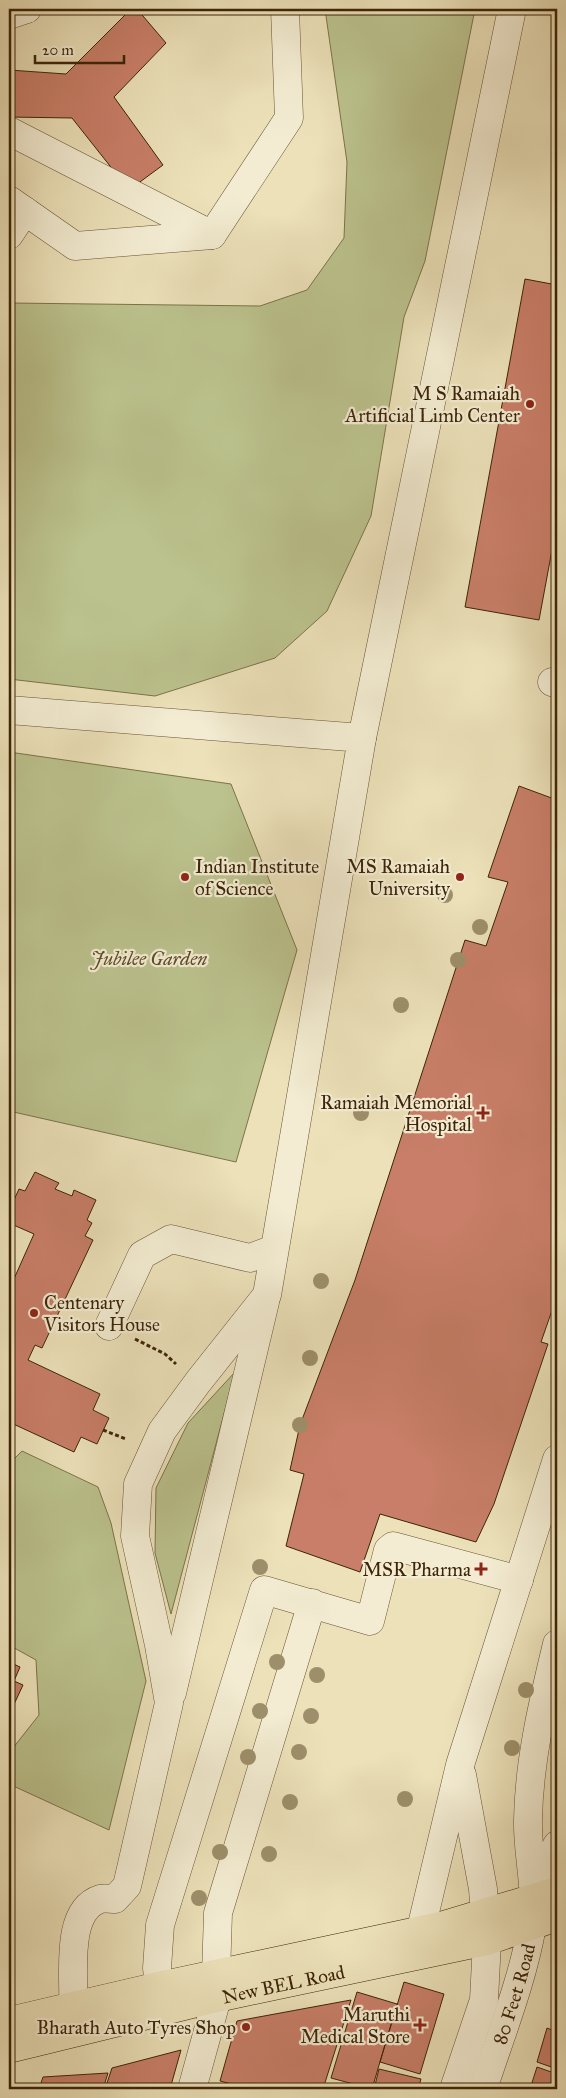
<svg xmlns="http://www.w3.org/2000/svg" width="566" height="2098" viewBox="0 0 566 2098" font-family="'IM FELL Great Primer',serif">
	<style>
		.green { fill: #bbc28d; stroke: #7c734a }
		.building { fill: #c87e68; stroke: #3c2408 }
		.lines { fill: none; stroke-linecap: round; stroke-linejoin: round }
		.minor-casing { stroke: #685334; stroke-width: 29 }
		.major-casing { stroke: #3c2408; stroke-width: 29 }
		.path { stroke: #3c2408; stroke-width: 3; stroke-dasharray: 4 2.5; stroke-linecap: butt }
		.minor { stroke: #f3ecd2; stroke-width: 28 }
		.major { stroke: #ece1b9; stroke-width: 28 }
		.tree { fill: #9d8f6a }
		.poi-dot { fill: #8f2418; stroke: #f3ecd2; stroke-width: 2 }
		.labels { text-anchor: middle; stroke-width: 4.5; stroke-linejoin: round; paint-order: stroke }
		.poi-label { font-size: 19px; fill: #3c2408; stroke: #f3ecd2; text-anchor: end }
		.park-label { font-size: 19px; font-style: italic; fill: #5c4c29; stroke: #f3ecd2 }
		.street-label { font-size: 19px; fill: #3c2408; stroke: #f3ecd2 }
	</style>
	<rect width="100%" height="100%" fill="#ece1b9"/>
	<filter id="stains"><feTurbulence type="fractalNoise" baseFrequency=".004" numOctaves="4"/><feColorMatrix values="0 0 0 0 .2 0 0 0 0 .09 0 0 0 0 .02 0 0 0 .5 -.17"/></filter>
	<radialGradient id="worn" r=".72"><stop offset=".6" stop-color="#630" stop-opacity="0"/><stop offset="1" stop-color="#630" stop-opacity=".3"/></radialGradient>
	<path class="green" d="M325 9H475L425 261 404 317 371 516 327 611 275 658 155 696 9 679V303L260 306 307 290 344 238 347 162Z
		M9 752 231 784 297 950 236 1162 9 1111Z
		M235 1372 171 1614 155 1553 156 1488 188 1423Z
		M22 1451 98 1487 111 1523 146 1681 109 1830 9 1784V1753L39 1715 36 1660 9 1645V1464Z"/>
	<path class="building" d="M131 9H137L166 43 114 97 163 165 129 190 72 118 9 117V70L66 74Z
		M525 279 557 285V523L539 620 465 607Z
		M519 786 557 800V1296L541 1342 548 1344 494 1504 476 1542 380 1514 360 1572 286 1546 304 1474 290 1470 300 1425 355 1280 465 940 486 946 508 882 488 877Z
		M35 1172 59 1183 55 1189 72 1196 74 1190 96 1200 87 1220 92 1223 85 1236 93 1240 42 1348 35 1345 28 1360 100 1394 93 1410 109 1418 97 1444 81 1437 74 1452 9 1422V1290L34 1234 9 1223V1200L13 1202 19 1189 25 1191Z
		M9 1662 20 1667 14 1681 23 1685 9 1715Z
		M404 1982 444 1994 420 2074 380 2062Z
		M357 1992 397 2004 372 2089 331 2078Z
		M351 2000 323 2089H251L220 2081 237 2021Z
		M547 2028 557 2032V2069L537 2062Z
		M181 2050 170 2089H105L112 2068Z
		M537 2067 557 2074V2089H530Z
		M379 2069 421 2079 418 2089H374Z
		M108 2073 103 2089H39L43 2077Z"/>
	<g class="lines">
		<defs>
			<g id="minor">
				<path d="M9 15 27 9"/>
				<path d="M9 131 212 235"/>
				<path d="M9 200 75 246 212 235 289 118 285 9"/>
				<path d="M9 235 25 211"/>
				<path d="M552 682 557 684"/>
				<path d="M9 710 362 738 267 1295 198 1382 162 1431 138 1484 135 1536 159 1645 169 1703 127 1886 115 1899C111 1899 105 1898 100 1899 64 1911 75 1977 73 2006"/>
				<path d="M362 738 512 9"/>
				<path d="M109 1326 142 1255 171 1239 250 1258 274 1249"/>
				<path d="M172 1693 265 1302"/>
				<path d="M536 1894 544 1870 557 1845"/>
				<path d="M421 1929 460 1765 557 1459"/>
				<path d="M216 1975 218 1913 312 1603"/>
				<path d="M159 1986 157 1968 160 1925 264 1590 370 1621 388 1550 393 1546 519 1580"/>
				<path d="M192 2089 217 1998"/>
				<path d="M454 2089 484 2000 487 1941 483 1889 462 1775"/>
				<path id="s1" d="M483 2089C500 2037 523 1979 532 1926 538 1890 527 1855 528 1820 529 1760 543 1702 557 1644"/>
			</g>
			<g id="major">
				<path d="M9 2021 159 1986 441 1926 557 1891"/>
				<path id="s2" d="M9 2049 217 1998 487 1941 557 1917"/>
			</g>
		</defs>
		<use href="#minor" class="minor-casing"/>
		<use href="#major" class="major-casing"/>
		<path class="path" d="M135 1339 165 1354 176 1364
			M103 1430 126 1439"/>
		<use href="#minor" class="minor"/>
		<use href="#major" class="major"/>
	</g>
	<g class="tree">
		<circle cx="445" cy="895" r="8"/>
		<circle cx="480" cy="927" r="8"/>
		<circle cx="458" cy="960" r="8"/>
		<circle cx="401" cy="1005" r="8"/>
		<circle cx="361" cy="1113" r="8"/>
		<circle cx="321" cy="1281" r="8"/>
		<circle cx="310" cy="1358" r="8"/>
		<circle cx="300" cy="1425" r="8"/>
		<circle cx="260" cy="1567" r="8"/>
		<circle cx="277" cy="1662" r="8"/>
		<circle cx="317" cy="1675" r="8"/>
		<circle cx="526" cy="1690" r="8"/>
		<circle cx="260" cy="1711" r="8"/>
		<circle cx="311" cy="1716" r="8"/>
		<circle cx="512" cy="1748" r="8"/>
		<circle cx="299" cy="1752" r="8"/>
		<circle cx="248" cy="1757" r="8"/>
		<circle cx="405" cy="1799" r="8"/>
		<circle cx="290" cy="1802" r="8"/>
		<circle cx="220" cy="1852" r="8"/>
		<circle cx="269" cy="1854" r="8"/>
		<circle cx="199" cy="1898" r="8"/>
	</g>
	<g class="poi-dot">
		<circle cx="530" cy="404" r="5"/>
		<circle cx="185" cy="877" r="5"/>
		<circle cx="460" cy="877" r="5"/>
		<path d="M480.5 1105.5h5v5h5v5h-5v5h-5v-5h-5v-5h5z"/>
		<circle cx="34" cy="1313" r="5"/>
		<path d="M478.5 1561.5h5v5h5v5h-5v5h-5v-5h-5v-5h5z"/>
		<path d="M417.5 2017.5h5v5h5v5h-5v5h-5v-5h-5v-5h5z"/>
		<circle cx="246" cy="2027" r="5"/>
	</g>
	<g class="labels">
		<g class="poi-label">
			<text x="520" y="400">M S Ramaiah<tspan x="520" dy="22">Artificial Limb Center</tspan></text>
			<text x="195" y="873" text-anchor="start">Indian Institute<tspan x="195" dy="22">of Science</tspan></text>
			<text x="450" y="873">MS Ramaiah<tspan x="450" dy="22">University</tspan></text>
			<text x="472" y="1109">Ramaiah Memorial<tspan x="472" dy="22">Hospital</tspan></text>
			<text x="44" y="1309" text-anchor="start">Centenary<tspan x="44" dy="22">Visitors House</tspan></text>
			<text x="471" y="1576">MSR Pharma</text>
			<text x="410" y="2021">Maruthi<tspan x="410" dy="22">Medical Store</tspan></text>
			<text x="236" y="2034">Bharath Auto Tyres Shop</text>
		</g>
		<g class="park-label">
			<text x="149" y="965">Jubilee Garden</text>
		</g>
		<g class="street-label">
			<text dy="7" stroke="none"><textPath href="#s2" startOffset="282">New BEL Road</textPath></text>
			<text dy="7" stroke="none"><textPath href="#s1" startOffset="100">80 Feet Road</textPath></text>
		</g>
	</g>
	<rect width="566" height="2098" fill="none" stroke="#ece1b9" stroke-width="30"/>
	<rect x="10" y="10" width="546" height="2078" fill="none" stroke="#3c2408" stroke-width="2.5"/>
	<rect x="15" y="15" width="536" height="2068" fill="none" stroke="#3c2408"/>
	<path d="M35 55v8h89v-8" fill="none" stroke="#3c2408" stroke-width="2.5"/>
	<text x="42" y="55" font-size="15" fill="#3c2408" stroke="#f3ecd2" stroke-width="4" paint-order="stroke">20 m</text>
	<rect width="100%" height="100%" filter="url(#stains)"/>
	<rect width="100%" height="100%" fill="url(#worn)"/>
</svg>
